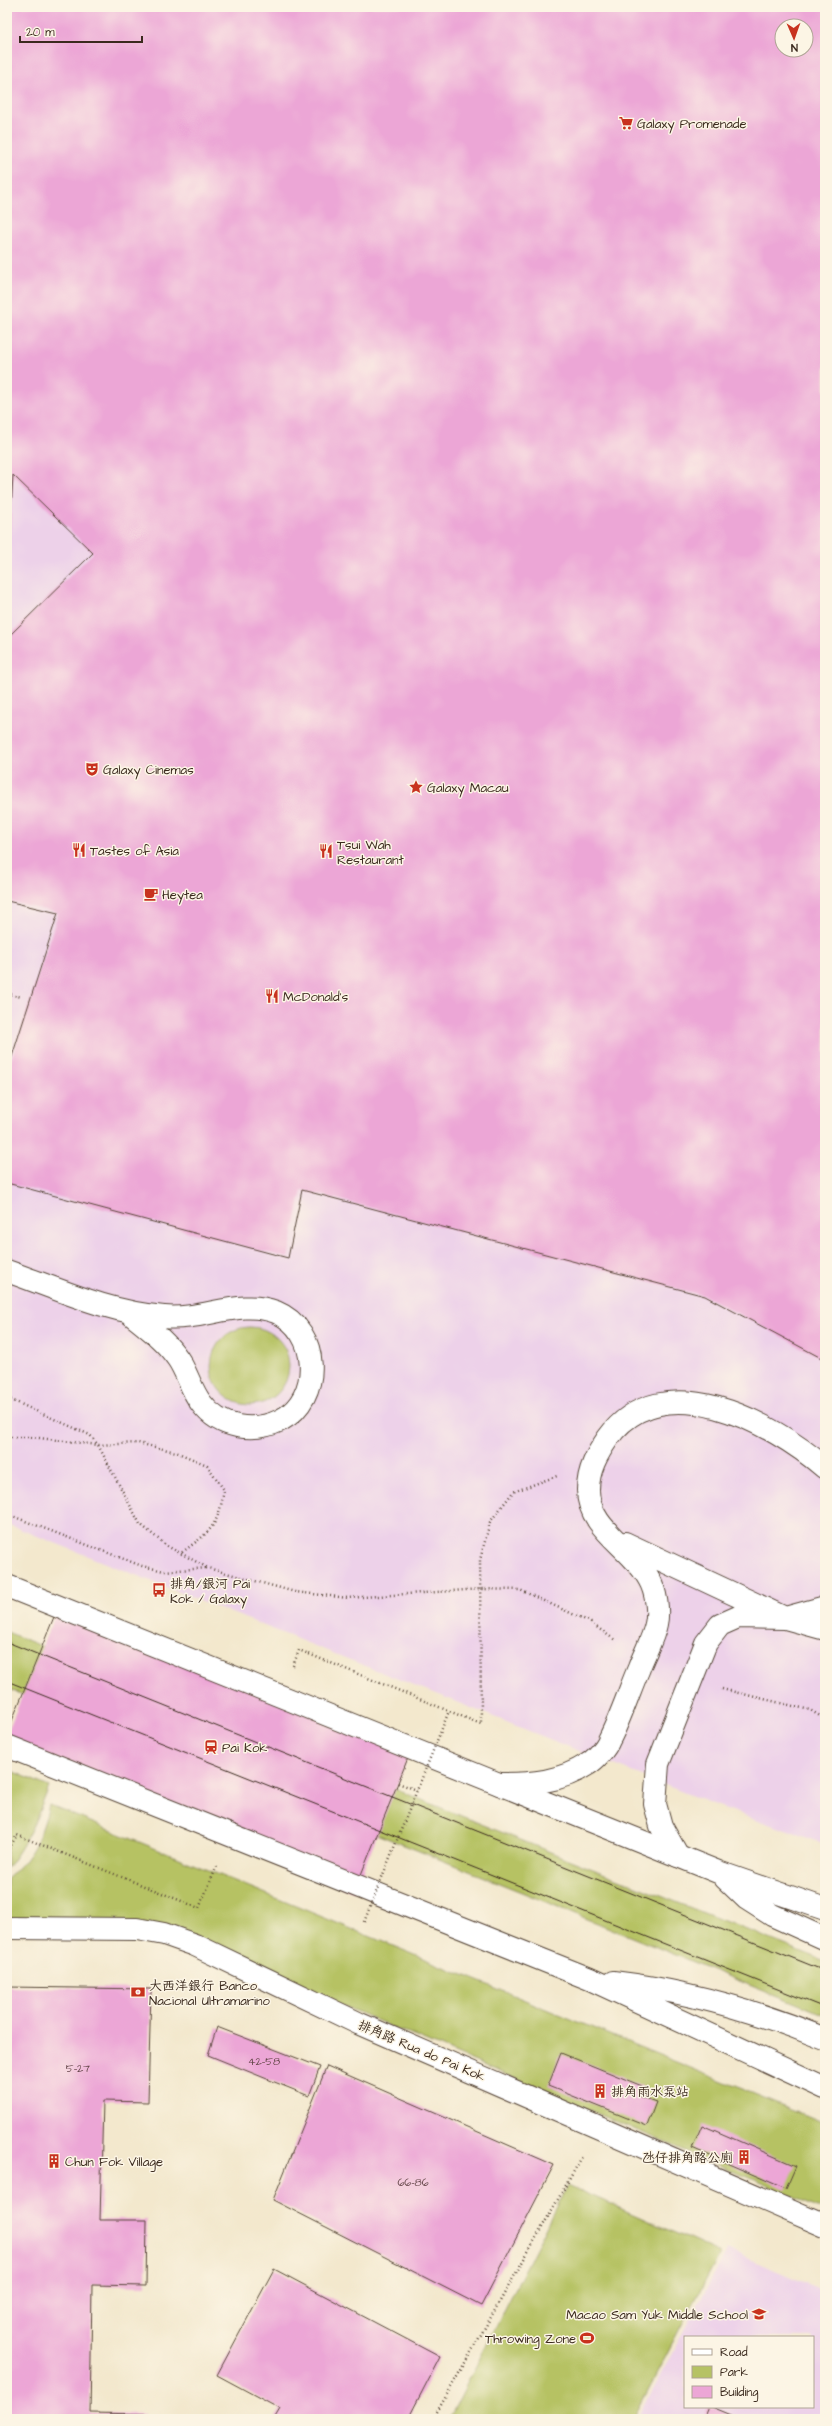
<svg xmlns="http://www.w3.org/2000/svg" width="832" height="2426" viewBox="0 0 832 2426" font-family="'Architects Daughter','LXGW WenKai TC',sans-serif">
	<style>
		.built { fill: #edd1e9; fill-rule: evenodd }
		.green { fill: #b6c264; stroke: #787641 }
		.building { fill: #eca6d6; fill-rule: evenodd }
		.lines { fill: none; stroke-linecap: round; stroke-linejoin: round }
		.minor-casing { stroke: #574638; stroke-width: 24 }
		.major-casing { stroke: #574638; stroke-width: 24 }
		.path { stroke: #574638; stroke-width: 2.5; stroke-dasharray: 1 3; stroke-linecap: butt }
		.minor { stroke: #fff; stroke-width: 22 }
		.major { stroke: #fff; stroke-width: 22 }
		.tram { stroke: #3b2a1e; stroke-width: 1 }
		.path-bridge { stroke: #574638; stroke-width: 2.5; stroke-dasharray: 1 3; stroke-linecap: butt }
		.labels { text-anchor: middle; stroke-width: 3; stroke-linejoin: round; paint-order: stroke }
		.number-label { font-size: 11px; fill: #67494c }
		.poi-label { font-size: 13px; fill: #3b2a1e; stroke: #fcf5e5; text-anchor: start }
		.street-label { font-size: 13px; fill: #3b2a1e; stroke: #fcf5e5 }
	</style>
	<rect width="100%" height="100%" fill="#fcf5e5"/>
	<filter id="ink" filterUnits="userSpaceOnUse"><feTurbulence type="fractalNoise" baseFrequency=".025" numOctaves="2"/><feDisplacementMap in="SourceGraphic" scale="8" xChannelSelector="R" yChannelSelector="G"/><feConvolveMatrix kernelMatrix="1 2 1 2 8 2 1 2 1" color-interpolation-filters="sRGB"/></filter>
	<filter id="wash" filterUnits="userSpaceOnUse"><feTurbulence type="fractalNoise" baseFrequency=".012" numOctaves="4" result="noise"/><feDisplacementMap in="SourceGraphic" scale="16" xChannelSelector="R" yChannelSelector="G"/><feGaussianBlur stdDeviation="0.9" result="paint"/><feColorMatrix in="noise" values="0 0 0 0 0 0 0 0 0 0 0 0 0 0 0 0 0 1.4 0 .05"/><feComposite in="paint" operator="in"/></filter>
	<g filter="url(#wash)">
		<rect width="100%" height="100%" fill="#f3e8cd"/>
		<path class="built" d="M7 7H825V1844L718 1806 7 1524ZM782 26H806V50H782Z
			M727 2250 825 2291V2419H637ZM685 2337H813V2407H685Z"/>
		<path class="green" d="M211 1366a39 39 0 1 1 78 0a39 39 0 1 1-78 0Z
			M7 1632 570 1860 825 1961V2016L524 1893 94 1721 7 1689Z
			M7 1769 49 1787C37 1817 27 1843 7 1868Z
			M49 1805 825 2123V2210L190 1941 9 1925 7 1912V1879C32 1857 41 1837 49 1805Z
			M568 2185 720 2253 633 2419H449Z"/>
		<g id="blocks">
			<path class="building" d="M7 7H825V1360L705 1296 302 1190 288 1258 7 1183V1072L58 913 7 901V638L93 553 13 475 7 585ZM782 26H806V50H782Z
				M60 1602 414 1743 354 1892 7 1755V1733Z
				M7 1987 151 1989 148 2102 103 2101 100 2220H147L146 2286 92 2285 91 2358 90 2413 145 2414V2419H7Z
				M217 2027 320 2067 309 2096 208 2055Z
				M561 2053 642 2086 639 2096 656 2102 647 2126 548 2086Z
				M327 2066 554 2165 481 2306 273 2200Z
				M702 2125 796 2166 786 2189 692 2148Z
				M274 2269 440 2357 408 2419H274L280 2409 217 2375Z
				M708 2407H712L741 2419H703Z"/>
		</g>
	</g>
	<g filter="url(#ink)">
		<use href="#blocks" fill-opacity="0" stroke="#574638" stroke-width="1"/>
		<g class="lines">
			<defs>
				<path id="minor" d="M7 1271C58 1289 110 1313 164 1317 202 1321 240 1298 276 1312 320 1330 323 1398 281 1420 254 1433 220 1429 201 1403 191 1390 187 1372 178 1359 166 1341 148 1328 131 1314
					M625 1543 785 1618 825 1629
					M500 1784C531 1784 561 1782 588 1764 595 1760 606 1748 609 1740 621 1717 629 1691 639 1668 644 1654 653 1639 656 1624 659 1611 656 1591 649 1579 633 1548 588 1529 588 1490 588 1470 597 1454 608 1438 662 1363 772 1422 825 1468
					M678 1856 661 1826 655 1804 658 1764 706 1643 720 1625 738 1617 785 1618 825 1607
					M7 1928 137 1929 164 1934 195 1945 360 2024 825 2226"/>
				<path id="major" d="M7 1586 718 1872 825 1909
					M7 1746 590 1979 825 2088
					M725 1878 747 1899 772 1915 825 1939
					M613 1982C688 1991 755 2010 825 2039"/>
			</defs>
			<use href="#minor" class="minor-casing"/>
			<use href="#major" class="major-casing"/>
			<path class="path" d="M7 993 21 997
				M7 1398 90 1435 98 1445 140 1524 167 1546 208 1568 295 1592 348 1598 481 1589 520 1590 588 1621 615 1640
				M7 1437H31L98 1445 138 1443 176 1452 207 1465 224 1490C218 1527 211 1531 181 1553
				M7 1514 142 1566 164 1571 208 1568
				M293 1666 299 1650 481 1724 480 1560 490 1522 513 1492 557 1476
				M722 1689 810 1710 825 1719
				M398 1783 417 1790
				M7 1852 17 1835 199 1908 217 1866
				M821 2189 825 2180
				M433 2419 582 2157"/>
			<use href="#minor" class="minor"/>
			<use href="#major" class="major"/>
			<path class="tram" d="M7 1642 825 1971
				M7 1681 825 2008"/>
			<path class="path-bridge" d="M364 1922 449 1711"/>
		</g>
	</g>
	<defs>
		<symbol id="supermarket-bare" viewBox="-9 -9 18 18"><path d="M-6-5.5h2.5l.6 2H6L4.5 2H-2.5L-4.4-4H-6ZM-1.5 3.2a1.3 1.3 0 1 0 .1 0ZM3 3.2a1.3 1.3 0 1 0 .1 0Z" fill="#c8321e" stroke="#fcf5e5" stroke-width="2.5" paint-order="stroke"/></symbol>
		<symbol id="theatre-bare" viewBox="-9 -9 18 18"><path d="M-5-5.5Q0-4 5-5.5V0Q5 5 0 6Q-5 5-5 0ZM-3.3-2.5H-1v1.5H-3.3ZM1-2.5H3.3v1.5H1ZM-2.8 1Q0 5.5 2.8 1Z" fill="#c8321e" stroke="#fcf5e5" stroke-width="2.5" paint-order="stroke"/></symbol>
		<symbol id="sight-bare" viewBox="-9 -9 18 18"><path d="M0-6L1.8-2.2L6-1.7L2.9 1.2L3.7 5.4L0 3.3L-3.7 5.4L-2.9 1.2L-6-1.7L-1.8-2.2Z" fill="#c8321e" stroke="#fcf5e5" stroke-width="2.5" paint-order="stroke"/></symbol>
		<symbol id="restaurant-bare" viewBox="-9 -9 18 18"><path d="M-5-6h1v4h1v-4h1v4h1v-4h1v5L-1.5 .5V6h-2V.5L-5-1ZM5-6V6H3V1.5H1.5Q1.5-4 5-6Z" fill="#c8321e" stroke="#fcf5e5" stroke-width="2.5" paint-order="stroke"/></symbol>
		<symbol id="cafe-bare" viewBox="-9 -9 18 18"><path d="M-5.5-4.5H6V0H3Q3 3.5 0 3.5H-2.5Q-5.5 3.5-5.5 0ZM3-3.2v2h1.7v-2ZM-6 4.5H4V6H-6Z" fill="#c8321e" stroke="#fcf5e5" stroke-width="2.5" paint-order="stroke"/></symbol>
		<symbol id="bus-bare" viewBox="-9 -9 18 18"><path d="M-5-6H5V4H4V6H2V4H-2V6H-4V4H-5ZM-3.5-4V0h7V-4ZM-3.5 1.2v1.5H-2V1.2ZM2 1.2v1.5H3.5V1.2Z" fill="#c8321e" stroke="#fcf5e5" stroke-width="2.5" paint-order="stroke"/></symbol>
		<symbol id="station-bare" viewBox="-9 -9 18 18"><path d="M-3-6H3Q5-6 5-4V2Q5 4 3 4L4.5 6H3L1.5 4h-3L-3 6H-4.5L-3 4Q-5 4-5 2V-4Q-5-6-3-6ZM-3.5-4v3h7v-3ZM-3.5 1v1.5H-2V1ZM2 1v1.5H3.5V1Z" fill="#c8321e" stroke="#fcf5e5" stroke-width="2.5" paint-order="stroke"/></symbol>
		<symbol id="bank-bare" viewBox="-9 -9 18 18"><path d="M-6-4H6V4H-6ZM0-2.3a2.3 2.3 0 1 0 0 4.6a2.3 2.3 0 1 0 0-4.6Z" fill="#c8321e" stroke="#fcf5e5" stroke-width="2.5" paint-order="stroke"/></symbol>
		<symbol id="building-bare" viewBox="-9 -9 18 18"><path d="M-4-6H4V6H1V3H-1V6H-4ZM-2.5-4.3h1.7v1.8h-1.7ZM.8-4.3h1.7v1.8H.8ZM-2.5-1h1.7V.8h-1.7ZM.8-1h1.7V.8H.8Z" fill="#c8321e" stroke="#fcf5e5" stroke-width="2.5" paint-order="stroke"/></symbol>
		<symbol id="school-bare" viewBox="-9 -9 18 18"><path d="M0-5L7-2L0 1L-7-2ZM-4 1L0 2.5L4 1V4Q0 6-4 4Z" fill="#c8321e" stroke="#fcf5e5" stroke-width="2.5" paint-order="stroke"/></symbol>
		<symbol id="stadium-bare" viewBox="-9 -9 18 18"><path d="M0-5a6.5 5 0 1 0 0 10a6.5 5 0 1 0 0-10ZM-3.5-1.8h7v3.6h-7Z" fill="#c8321e" stroke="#fcf5e5" stroke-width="2.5" paint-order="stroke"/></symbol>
	</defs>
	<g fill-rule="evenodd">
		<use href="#supermarket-bare" x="616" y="113" width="20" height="20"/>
		<use href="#theatre-bare" x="82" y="759" width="20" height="20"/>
		<use href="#sight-bare" x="406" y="777" width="20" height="20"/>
		<use href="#restaurant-bare" x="69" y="840" width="20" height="20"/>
		<use href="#restaurant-bare" x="316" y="841" width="20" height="20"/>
		<use href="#cafe-bare" x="141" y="884" width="20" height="20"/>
		<use href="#restaurant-bare" x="262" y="986" width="20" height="20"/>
		<use href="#bus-bare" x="149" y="1580" width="20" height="20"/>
		<use href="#station-bare" x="201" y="1737" width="20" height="20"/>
		<use href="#bank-bare" x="128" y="1982" width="20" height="20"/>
		<use href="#building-bare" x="590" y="2081" width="20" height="20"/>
		<use href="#building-bare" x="734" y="2147" width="20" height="20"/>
		<use href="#building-bare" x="44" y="2151" width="20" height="20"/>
		<use href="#school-bare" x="749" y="2304" width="20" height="20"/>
		<use href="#stadium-bare" x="577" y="2328" width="20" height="20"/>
	</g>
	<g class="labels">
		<g class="number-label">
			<text x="264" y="2065">42-58</text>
			<text x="78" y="2072">5-27</text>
			<text x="413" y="2186">66-86</text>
		</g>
		<g class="poi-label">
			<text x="637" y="128">Galaxy Promenade</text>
			<text x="103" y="774">Galaxy Cinemas</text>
			<text x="427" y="792">Galaxy Macau</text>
			<text x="337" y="849">Tsui Wah<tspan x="337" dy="15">Restaurant</tspan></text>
			<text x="90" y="855">Tastes of Asia</text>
			<text x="162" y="899">Heytea</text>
			<text x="283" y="1001">McDonald's</text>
			<text x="170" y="1588">排角/銀河 Pai<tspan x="170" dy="15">Kok / Galaxy</tspan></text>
			<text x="222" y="1752">Pai Kok</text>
			<text x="149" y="1990">大西洋銀行 Banco<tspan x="149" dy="15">Nacional Ultramarino</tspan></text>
			<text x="611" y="2096">排角雨水泵站</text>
			<text x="733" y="2162" text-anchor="end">氹仔排角路公廁</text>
			<text x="65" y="2166">Chun Fok Village</text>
			<text x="748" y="2319" text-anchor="end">Macao Sam Yuk Middle School</text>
			<text x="576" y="2343" text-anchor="end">Throwing Zone</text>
		</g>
		<g class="street-label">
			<text transform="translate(422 2050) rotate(23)" y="5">排角路 Rua do Pai Kok</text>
		</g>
	</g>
	<rect width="832" height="2426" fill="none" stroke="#fcf5e5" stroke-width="24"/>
	<rect x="684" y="2336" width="130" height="72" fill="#fcf5e5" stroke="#afa495"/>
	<rect x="692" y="2349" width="20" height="6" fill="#ffffff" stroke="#afa495"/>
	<text x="720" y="2356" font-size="12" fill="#3b2a1e">Road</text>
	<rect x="692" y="2366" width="20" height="12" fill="#b6c264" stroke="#afa495"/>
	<text x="720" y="2376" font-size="12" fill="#3b2a1e">Park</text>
	<rect x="692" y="2386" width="20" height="12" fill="#eca6d6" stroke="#afa495"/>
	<text x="720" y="2396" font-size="12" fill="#3b2a1e">Building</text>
	<g transform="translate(794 38) rotate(178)"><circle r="19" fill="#fcf5e5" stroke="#afa495"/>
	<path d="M0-3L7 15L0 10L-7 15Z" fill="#c8321e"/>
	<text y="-6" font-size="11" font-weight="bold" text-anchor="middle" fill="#3b2a1e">N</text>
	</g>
	<path d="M20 36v6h122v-6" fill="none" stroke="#3b2a1e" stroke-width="2"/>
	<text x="26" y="36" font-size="12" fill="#3b2a1e" stroke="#fcf5e5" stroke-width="3" paint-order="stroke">20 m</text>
</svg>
